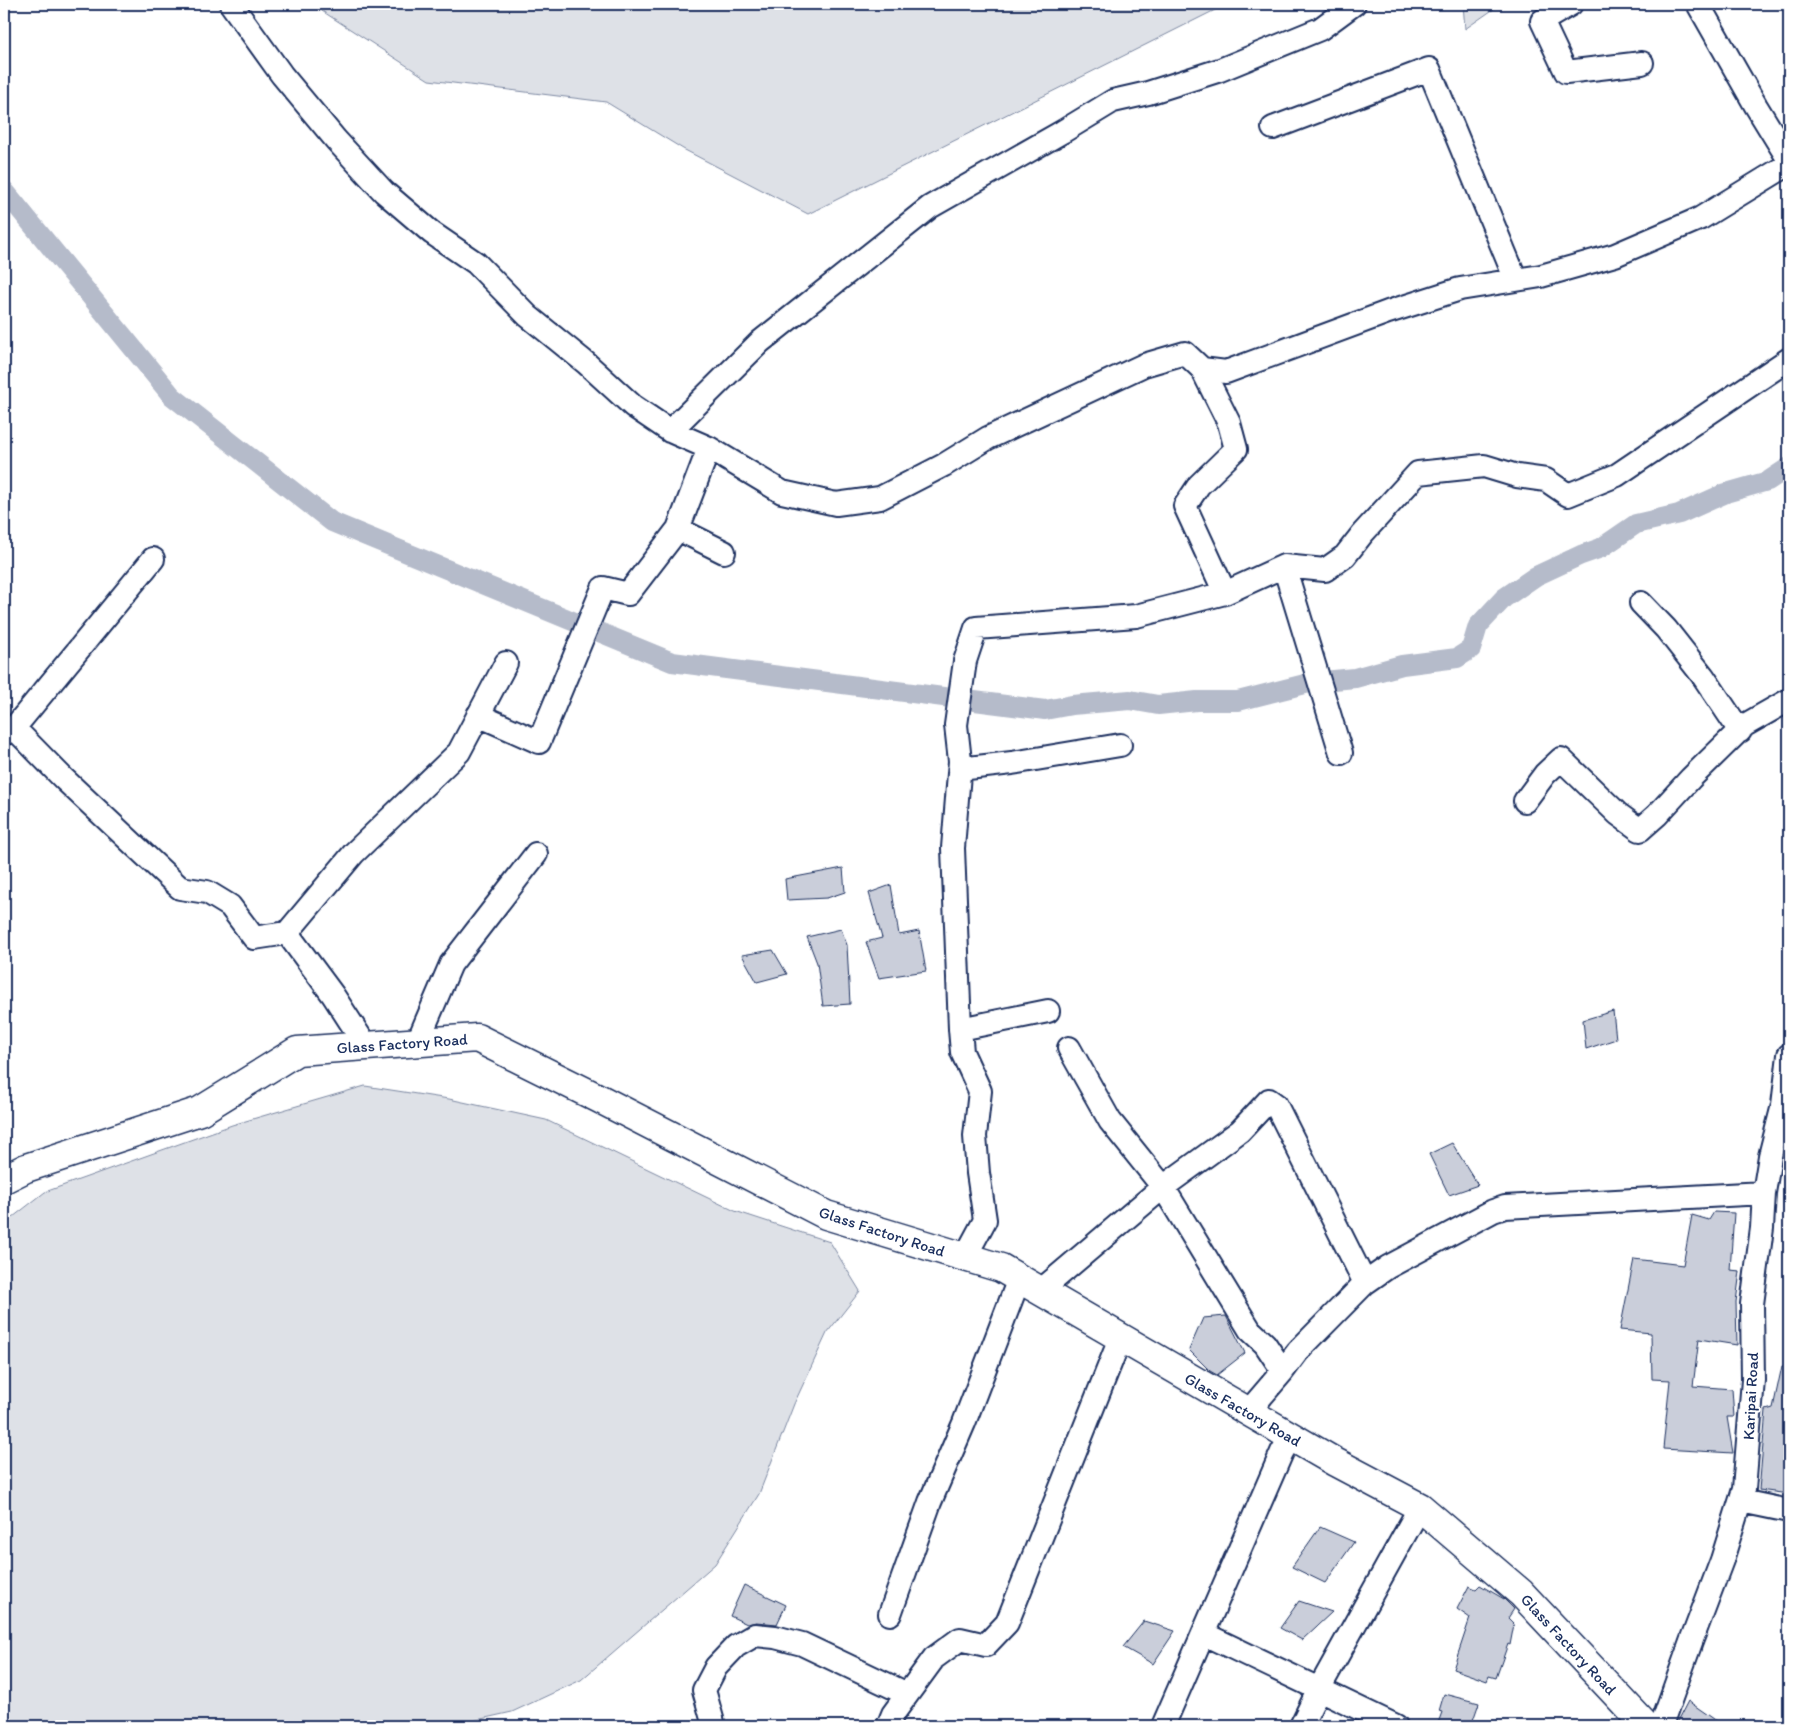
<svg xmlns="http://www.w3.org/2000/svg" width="1793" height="1730" viewBox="0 0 1793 1730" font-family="Itim,sans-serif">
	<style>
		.green { fill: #dee1e7; stroke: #7c88a2 }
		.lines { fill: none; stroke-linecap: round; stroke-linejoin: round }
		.canal { stroke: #b5bbca; stroke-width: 20 }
		.building { fill: #caceda; stroke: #1b2f5e }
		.minor-casing { stroke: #1b2f5e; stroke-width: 26 }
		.major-casing { stroke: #1b2f5e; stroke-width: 31 }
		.minor { stroke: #fff; stroke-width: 22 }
		.major { stroke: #fff; stroke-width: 28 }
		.labels { text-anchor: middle; stroke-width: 4; stroke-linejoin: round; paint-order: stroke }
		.street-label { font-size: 16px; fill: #1b2f5e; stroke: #fff }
	</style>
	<rect width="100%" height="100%" fill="#fff"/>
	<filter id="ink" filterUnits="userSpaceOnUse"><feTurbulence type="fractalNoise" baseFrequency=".02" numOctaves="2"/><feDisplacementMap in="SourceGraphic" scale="10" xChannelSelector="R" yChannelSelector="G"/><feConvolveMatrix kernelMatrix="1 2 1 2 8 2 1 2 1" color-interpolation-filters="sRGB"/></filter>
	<g filter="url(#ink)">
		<path class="green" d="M316 4H1227L808 214 683 149 606 102 429 80 322 11Z
			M1463 4H1501L1465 29Z
			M365 1086 449 1099 546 1120 735 1211 830 1242 860 1291 827 1333 794 1404 759 1494 715 1564 581 1680 512 1712 450 1726H4V1213L13 1217 45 1192 232 1125Z"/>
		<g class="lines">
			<path class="canal" d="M4 190 172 396 332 522 672 662 1045 710 1072 705 1130 700 1158 705 1197 701H1238L1313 682 1355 678 1402 665 1457 658 1471 649 1478 626 1504 598 1536 576 1581 555 1601 548 1636 524 1679 514 1726 493 1768 481 1789 467"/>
		</g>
		<path class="building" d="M843 868 845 892 827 898 787 900 785 879Z
			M891 885 899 935 919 931 926 971 879 978 866 942 882 938 869 893Z
			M841 929 847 945 850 1004 823 1006 817 963 807 937Z
			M773 950 787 974 757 982 742 955Z
			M1613 1011 1616 1039 1586 1049 1583 1020Z
			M1452 1143 1478 1185 1449 1195 1429 1154Z
			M1714 1212 1734 1213 1730 1270 1740 1271 1736 1302 1737 1345 1699 1339 1693 1386 1732 1389 1734 1417H1727L1733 1453 1663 1449 1670 1380 1652 1379 1651 1333 1620 1330 1634 1259 1683 1265 1692 1215 1709 1220Z
			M1226 1316 1245 1353 1217 1375 1210 1371 1189 1350 1203 1318Z
			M1782 1366H1789V1494L1759 1490 1766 1410 1773 1408Z
			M1320 1527 1354 1542 1325 1583 1292 1567Z
			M744 1585 786 1605 777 1624 756 1622 747 1624 730 1616Z
			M1480 1585 1504 1599 1514 1609 1508 1618 1514 1624 1510 1645 1508 1644 1496 1678 1489 1676 1487 1681 1453 1669 1470 1618 1457 1609 1469 1586 1476 1589Z
			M1299 1601 1332 1612 1302 1640 1280 1628Z
			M1144 1621 1175 1631 1153 1664 1123 1647Z
			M1444 1694 1479 1703 1471 1726H1437L1442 1712 1439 1711Z
			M1688 1701 1724 1726H1675Z"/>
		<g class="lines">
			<defs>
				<path id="minor" d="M231 4 282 75 336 140 384 192 432 233 476 263 528 316 586 363 633 406 670 431 709 448 782 492 836 504 880 498 944 465 988 438 1144 365 1185 353 1202 369 1226 372 1388 312 1460 289 1541 276 1615 255 1701 218 1789 164
					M1571 4 1542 21 1566 72 1642 63
					M1698 4 1756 106 1789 160
					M1273 128 1429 69 1516 280
					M1202 369 1229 423 1236 449 1199 485 1185 506 1225 593
					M670 431 760 342 930 207 1062 132 1113 101 1148 93 1220 70 1320 29 1354 4
					M678 529 724 552
					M1284 566 1341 753
					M1641 603 1666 629 1703 676 1740 731
					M478 715 539 742 603 588 628 594 678 529 709 448
					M14 728 153 559
					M4 734 14 728 64 779 180 888 207 892 230 906 254 938 287 933 333 995 366 1046
					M1120 745 1012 763 968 768 960 761 956 725 965 661 976 628 1136 616 1225 593 1284 566 1325 570 1345 556 1363 533 1418 473 1484 466 1517 476 1546 480 1568 495 1617 475 1789 359
					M960 761 953 848 960 1029 962 1052 980 1091 975 1136 978 1173 985 1220 965 1257
					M1525 801 1545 774 1561 759 1618 814 1640 830 1657 815 1691 778 1745 725 1789 700
					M287 933 354 853 459 752 506 663
					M960 1029 1048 1011
					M418 1041 451 964 536 854
					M1069 1048 1110 1121 1163 1187 1250 1330 1265 1344 1283 1371 1298 1351 1365 1283 1388 1267 1493 1211 1505 1207 1764 1193
					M1039 1292 1163 1187 1240 1131 1269 1100 1276 1105 1365 1283
					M1248 1412 1283 1371
					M1741 1501 1789 1511
					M890 1614 930 1502 964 1423 1019 1279
					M1204 1634 1396 1726
					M714 1726 704 1690 716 1667 736 1646 755 1635 775 1637 802 1644 907 1694
					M888 1726 893 1714 934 1658 960 1639 986 1645 1007 1623 1120 1339
					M1163 1726 1282 1452 1291 1437
					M1301 1726 1319 1689 1420 1507
					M1661 1726 1691 1642 1722 1560 1744 1489 1753 1380 1752 1304 1762 1228 1764 1193 1770 1156 1783 1105 1789 1055"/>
				<path id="major" d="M4 1179 26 1168 200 1111 297 1051 477 1038 598 1098 826 1215 1001 1268 1335 1462 1420 1507 1521 1593 1646 1726"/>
			</defs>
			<use href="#minor" class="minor-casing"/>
			<use href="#major" class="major-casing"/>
			<use href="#minor" class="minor"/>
			<use href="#major" class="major"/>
		</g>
	</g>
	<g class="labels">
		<g class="street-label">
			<text transform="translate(402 1043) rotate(-4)" y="6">Glass Factory Road</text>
			<text transform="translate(882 1231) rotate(18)" y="6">Glass Factory Road</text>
			<text transform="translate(1750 1396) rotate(-87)" y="6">Karipai Road</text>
			<text transform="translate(1243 1409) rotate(30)" y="6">Glass Factory Road</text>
			<text transform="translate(1569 1644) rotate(47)" y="6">Glass Factory Road</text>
		</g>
	</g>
	<rect width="1793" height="1730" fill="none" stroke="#fff" stroke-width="20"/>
	<rect x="10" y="10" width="1773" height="1710" fill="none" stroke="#1b2f5e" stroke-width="2" filter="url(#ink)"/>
</svg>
